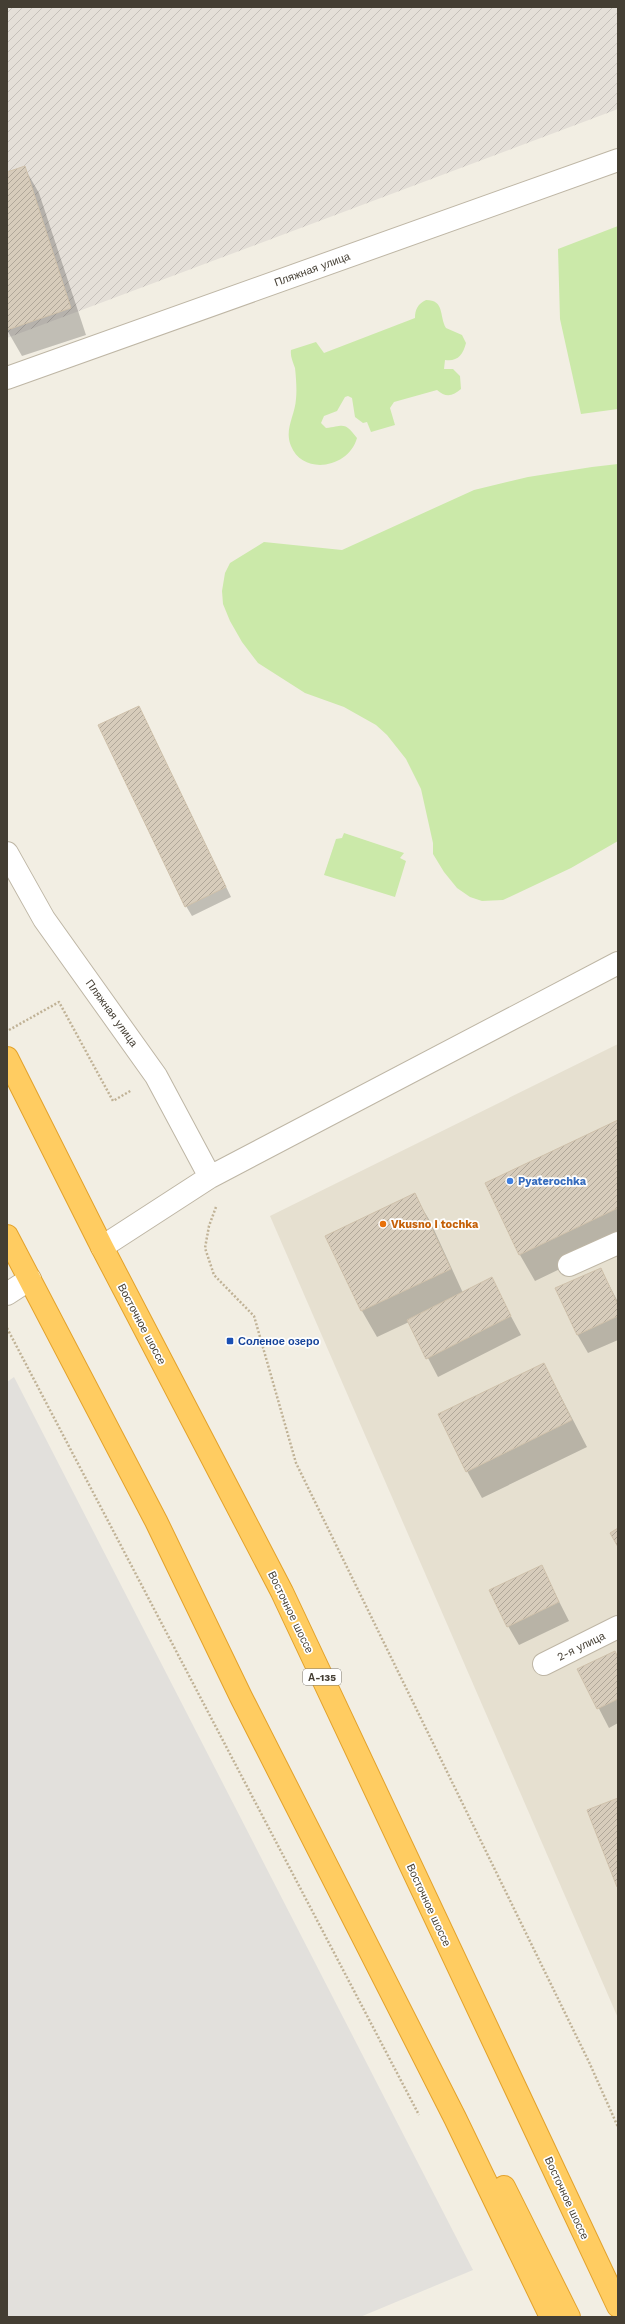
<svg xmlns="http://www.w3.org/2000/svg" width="625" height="2324" viewBox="0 0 625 2324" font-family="'Work Sans',sans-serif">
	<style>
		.residential { fill: #e6e0d0 }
		.industrial { fill: url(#industrial-furrows) }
		.green { fill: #cbe9a9 }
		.parking { fill: #e2e0dc }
		.shadow { fill: #0003 }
		.building { fill: url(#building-hatch); stroke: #cfc1ab }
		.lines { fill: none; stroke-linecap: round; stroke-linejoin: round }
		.minor-casing { stroke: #beb6a5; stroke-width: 24 }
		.highway-casing { stroke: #e3a22b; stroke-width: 24 }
		.path { stroke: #c0b296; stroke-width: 2.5; stroke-dasharray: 2 2; stroke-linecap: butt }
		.minor { stroke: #fff; stroke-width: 22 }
		.highway { stroke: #ffcc61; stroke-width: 22 }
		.shop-dot { fill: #3f7fe0; stroke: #fff; stroke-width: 1.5 }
		.food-dot { fill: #e8710a; stroke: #fff; stroke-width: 1.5 }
		.transit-dot { fill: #1a4fb4; stroke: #fff; stroke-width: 1.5 }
		.labels { text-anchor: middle; stroke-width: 3.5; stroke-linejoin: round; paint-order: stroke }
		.shield { fill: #fff; stroke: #7c7870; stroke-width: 1 }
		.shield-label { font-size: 10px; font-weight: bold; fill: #443e33 }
		.street-label { font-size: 11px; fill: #443e33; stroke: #fff }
		.shop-label { font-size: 11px; font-weight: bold; fill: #366cbe; stroke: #fff; text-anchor: start }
		.food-label { font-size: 11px; font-weight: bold; fill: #c56008; stroke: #fff; text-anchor: start }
		.transit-label { font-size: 11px; font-weight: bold; fill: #164399; stroke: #fff; text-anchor: start }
	</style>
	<defs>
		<pattern id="industrial-furrows" width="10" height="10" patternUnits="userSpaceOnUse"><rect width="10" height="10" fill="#e4dfd8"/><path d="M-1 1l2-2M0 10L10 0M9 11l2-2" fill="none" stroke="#c5c0ba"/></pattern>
		<pattern id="building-hatch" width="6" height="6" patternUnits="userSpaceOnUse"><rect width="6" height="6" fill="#d7ccbb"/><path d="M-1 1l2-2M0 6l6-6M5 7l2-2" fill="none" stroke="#b0a799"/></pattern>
	</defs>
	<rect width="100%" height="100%" fill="#f2eee3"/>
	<path class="residential" d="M618 1044V2018L270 1216Z"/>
	<path class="industrial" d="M7 7H618V109L7 338Z"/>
	<path class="green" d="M618 226V409L581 414 560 319 558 249Z
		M426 300C445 300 439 316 446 328L462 335 466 343C463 355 457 362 445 360L444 369H453L460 376 461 389C453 396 446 398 437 390L394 402 390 408 395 425 371 432 367 422 363 423 355 417 352 398 348 396 345 397 337 411 324 416 321 423 326 428C344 426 344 421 357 438 349 468 303 476 291 446 284 429 295 416 296 399 297 390 296 377 295 368 293 362 290 356 291 350L316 342 324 353 415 318C415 309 418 304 426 300Z
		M618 464V841L571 868 503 900 482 901 470 897 457 888 444 872 433 854V843L421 789 406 759 387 735 376 725 344 707 305 693 258 663 242 642 230 621 223 604 222 591 225 573 230 563 264 542 342 550 474 490 528 477 592 467Z
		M344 833 404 853 400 858 406 861 395 897 324 875 336 839 342 838Z"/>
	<path class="parking" d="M14 1377 473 2270 360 2317H7V1382Z"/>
	<path class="shadow" d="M24 167 39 193 86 335 22 356 7 330V173Z
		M144 717 231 897 192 916 186 906Z
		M618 1121V1241L535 1281 520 1255 486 1183Z
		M414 1195 430 1221 463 1293 491 1279 521 1335 438 1377 409 1322 377 1337 362 1311 326 1236Z
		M601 1269 618 1302V1340L588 1353 577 1334Z
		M544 1364 587 1447 482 1498 467 1471Z
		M541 1566 569 1621 519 1645 508 1626Z
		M618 1659V1723L609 1728 579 1670Z"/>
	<path class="building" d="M25 166 71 308 7 330V172Z
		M139 706 226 887 185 907 98 725Z
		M618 1120V1208L519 1255 485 1183Z
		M415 1193 451 1269 361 1311 325 1236Z
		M601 1268 618 1305V1316L577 1335 555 1288Z
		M492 1277 511 1316 426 1359 407 1320Z
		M544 1363 572 1420 466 1472 438 1414Z
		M618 1528V1547L610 1533Z
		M542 1565 559 1602 507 1627 489 1590Z
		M615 1651 618 1658V1699L597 1709 577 1669Z
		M618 1798V1887H617L587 1810Z"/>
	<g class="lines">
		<defs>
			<path id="minor" d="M7 378 618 160
				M7 853 44 919 156 1076 210 1177
				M102 1247 210 1177 618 963
				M569 1265 618 1243
				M7 1294 30 1279
				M544 1664 618 1627"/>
			<path id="highway" d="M7 1058 102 1247 282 1592 618 2306
				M7 1236 156 1521 241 1697 455 2118 551 2317
				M504 2187 569 2317"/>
		</defs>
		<use href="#minor" class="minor-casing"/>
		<use href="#highway" class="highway-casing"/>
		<path class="path" d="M9 1030 59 1002 113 1101 132 1090
			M216 1207 209 1226 205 1248 214 1275 254 1316 296 1463 589 2062 618 2127
			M7 1328 419 2115"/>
		<use href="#minor" class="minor"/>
		<use href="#highway" class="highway"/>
	</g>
	<circle class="shop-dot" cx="510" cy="1181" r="4"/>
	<circle class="food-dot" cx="383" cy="1224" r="4"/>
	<rect class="transit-dot" x="226" y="1337" width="8" height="8" rx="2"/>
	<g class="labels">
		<rect class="shield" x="303" y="1669" width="38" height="16" rx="3"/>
		<g class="shield-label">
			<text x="322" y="1681">А-135</text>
		</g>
		<g class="street-label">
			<text transform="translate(312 269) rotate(-20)" y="4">Пляжная улица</text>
			<text transform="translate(112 1013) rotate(54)" y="4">Пляжная улица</text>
			<text transform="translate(142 1324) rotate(62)" y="4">Восточное шоссе</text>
			<text transform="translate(291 1612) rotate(64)" y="4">Восточное шоссе</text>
			<text transform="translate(581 1646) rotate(-26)" y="4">2-я улица</text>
			<text transform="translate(429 1905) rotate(65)" y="4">Восточное шоссе</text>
			<text transform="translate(567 2198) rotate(65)" y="4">Восточное шоссе</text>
		</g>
		<g class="shop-label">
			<text x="518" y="1185">Pyaterochka</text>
		</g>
		<g class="food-label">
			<text x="391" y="1228">Vkusno i tochka</text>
		</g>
		<g class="transit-label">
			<text x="238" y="1345">Соленое озеро</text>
		</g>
	</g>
	<rect width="625" height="2324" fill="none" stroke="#443e33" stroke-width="16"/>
</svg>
